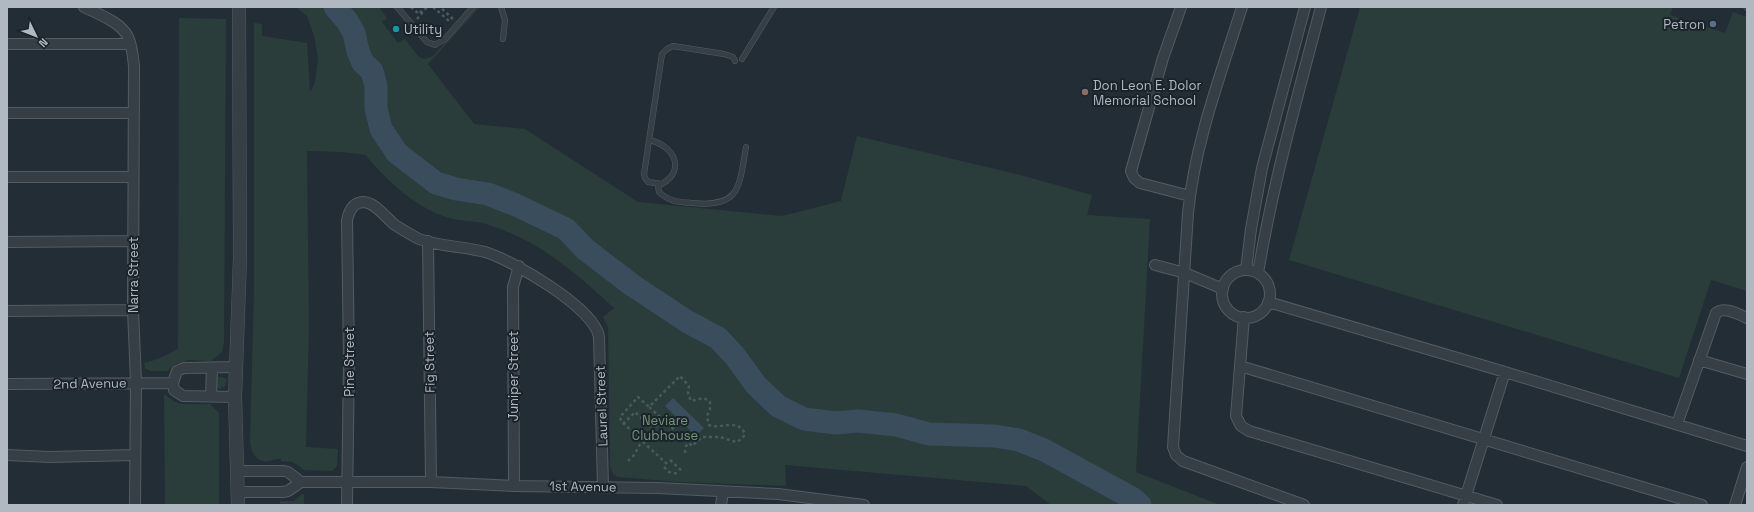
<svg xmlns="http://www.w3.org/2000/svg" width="1754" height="512" viewBox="0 0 1754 512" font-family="'Space Grotesk',sans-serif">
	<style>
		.green { fill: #2a3d3a }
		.water { fill: #394d5d }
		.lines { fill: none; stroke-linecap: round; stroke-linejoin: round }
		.river { stroke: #394d5d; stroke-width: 23 }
		.service-casing { stroke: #535c63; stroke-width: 6 }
		.minor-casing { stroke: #535c63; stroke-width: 12 }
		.tertiary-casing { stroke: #535c63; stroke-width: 14 }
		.path { stroke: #485a5a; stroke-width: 2.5; stroke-dasharray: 3 3; stroke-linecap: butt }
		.service { stroke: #363e46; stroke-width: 5 }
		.minor { stroke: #363e46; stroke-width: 10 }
		.tertiary { stroke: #363e46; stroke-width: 13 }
		.service-dot { fill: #5c6f8a; stroke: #1b232a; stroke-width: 1.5 }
		.culture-dot { fill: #0f9aa8; stroke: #1b232a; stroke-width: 1.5 }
		.education-dot { fill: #8d6e63; stroke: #1b232a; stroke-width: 1.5 }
		.labels { text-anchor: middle; stroke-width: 4; stroke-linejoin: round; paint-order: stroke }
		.poi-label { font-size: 13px; fill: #b0b9c2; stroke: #1b232a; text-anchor: start }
		.street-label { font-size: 13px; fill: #b0b9c2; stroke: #1b232a }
		.park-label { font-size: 13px; fill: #729675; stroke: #1b232a }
	</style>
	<rect width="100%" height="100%" fill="#232d35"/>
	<path class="green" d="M296 7H379L387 18 382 22 398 43 405 39 418 56 424 59 433 56 478 7H480L428 64 474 124 525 129 638 202 782 216 841 201 857 136 1024 176 1092 195 1087 215 1150 219 1136 472 1220 505H1051L1026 486 785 465 786 486 678 482 618 477 613 474 610 466 608 327 603 317 614 308C584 281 554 253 517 236 506 231 494 226 482 223 472 221 460 221 449 218 414 207 389 182 365 155L343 152 307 151 309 326 306 447 338 449 337 466 332 471 304 470 293 462 281 461V459C275 459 272 460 269 461 256 464 251 451 250 441L254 287V23L262 24V36L307 43 310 92 315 82 318 58 314 36 307 16Z
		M1360 7H1673L1670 15 1725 33 1733 12 1747 17V291L1711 280 1679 378 1289 260Z
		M179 18 226 19 224 342 222 352 211 361 189 360 176 364 167 371H150L145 368 144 363 158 359 178 349Z
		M216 376 225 378 227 380 225 386 220 389 214 387Z
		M164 394 175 402 182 404H210L219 413V505H165Z
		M302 494H304V505H280V501H294Z"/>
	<path class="water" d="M673 398 704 428 696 436 665 406Z"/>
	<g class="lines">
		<path class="river" d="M335 7 347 21 354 33 358 51 363 63 372 71 376 86V108L381 129 397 153 436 183 456 189 488 194 516 205 566 229 585 249 632 285 688 322 718 338 734 355 756 385 778 406 804 419 836 423 858 421 896 425 929 434 994 436 1019 440 1044 450 1132 498 1140 505"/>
		<defs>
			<path id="service" d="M397 7 427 42 435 45 445 39 473 7
				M501 7 505 20 503 39
				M1746 7 1747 8
				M742 59 774 7
				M649 140C673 145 687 169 662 184L648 182 645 178 644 174 662 54 667 49 673 46 724 54 733 57 735 61
				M658 185 659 192C669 202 680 202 693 203 741 208 739 186 746 147"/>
			<path id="minor" d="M84 7C98 14 121 22 128 37 132 45 133 57 134 66L133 310 136 382 135 505
				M1181 7 1163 58 1131 171 1134 178 1140 183 1190 196
				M1242 7C1221 74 1195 142 1188 213L1173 447 1176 455 1183 461 1304 505
				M7 44H130
				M7 113H133
				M7 177H132
				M428 241 431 482
				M7 242 133 241
				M1155 265 1185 273 1223 289
				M1246 270 1251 229 1262 168 1305 7
				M1222 294a24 24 0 1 1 48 0a24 24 0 1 1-48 0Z
				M1258 273C1273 183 1298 95 1321 7
				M1268 302 1505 372 1747 446
				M7 311 133 310
				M1244 317 1236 416 1241 426 1249 431 1497 505
				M1699 360 1747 374
				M1240 366 1702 505
				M7 384 173 383
				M211 396 212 368
				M235 397 183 396 174 390 173 383 177 371 184 368 236 367
				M1677 424 1716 313C1725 306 1738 314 1747 318
				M7 455 50 457 135 455
				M238 471H284L288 472 301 482
				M301 482H431L514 486 658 488 778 494 864 505
				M514 486 513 287 519 266
				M238 492H283L288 491 301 482
				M347 505 349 361 347 220C349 211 353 202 364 202 376 203 386 218 395 225 403 230 411 235 419 239 440 247 463 246 485 252 512 260 595 308 599 337L603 486
				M721 505 723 492
				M1463 505 1505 372
				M1735 505 1747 467"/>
			<path id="tertiary" d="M238 505 235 397 240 258 239 7"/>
		</defs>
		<use href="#service" class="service-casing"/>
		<use href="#minor" class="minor-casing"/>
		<use href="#tertiary" class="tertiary-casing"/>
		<path class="path" d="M411 7 419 14 425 7
			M433 7 449 21 452 18 440 7
			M417 19 427 7
			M662 420 642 441 667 464
			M623 424 635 412 653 429
			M685 453 686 446 689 443 692 446 702 437H720L736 442 742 439 745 434C737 417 721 430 709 425L707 416 710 410V402L704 398 691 401 688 394 689 386 680 376 649 407 689 443
			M670 460 683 472
			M628 461 634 455 642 441 621 421 620 417 638 397 649 407
			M664 467 669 472 679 474"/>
		<use href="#service" class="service"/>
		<use href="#minor" class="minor"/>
		<use href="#tertiary" class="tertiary"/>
	</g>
	<circle class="service-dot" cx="1713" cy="24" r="4"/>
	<circle class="culture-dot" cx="396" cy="29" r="4"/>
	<circle class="education-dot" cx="1085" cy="92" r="4"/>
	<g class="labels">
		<g class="poi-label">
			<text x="1705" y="29" text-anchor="end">Petron</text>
			<text x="404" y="34">Utility</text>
			<text x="1093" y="90">Don Leon E. Dolor<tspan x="1093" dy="15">Memorial School</tspan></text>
		</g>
		<g class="street-label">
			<text transform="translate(133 275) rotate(-90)" y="5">Narra Street</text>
			<text transform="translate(349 362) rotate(-90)" y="5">Pine Street</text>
			<text transform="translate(429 362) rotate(-91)" y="5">Fig Street</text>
			<text transform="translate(513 376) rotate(-90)" y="5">Juniper Street</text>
			<text transform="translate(90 383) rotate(-1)" y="5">2nd Avenue</text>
			<text transform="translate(601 406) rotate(-92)" y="5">Laurel Street</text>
			<text transform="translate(583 486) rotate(1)" y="5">1st Avenue</text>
		</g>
		<g class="park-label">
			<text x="665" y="425">Neviare<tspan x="665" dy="15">Clubhouse</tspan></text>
		</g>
	</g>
	<rect width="1754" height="512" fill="none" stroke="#b0b9c2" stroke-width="16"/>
	<g transform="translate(36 36) rotate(133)" stroke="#1b232a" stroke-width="3" paint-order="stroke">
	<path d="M0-3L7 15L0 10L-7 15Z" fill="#b0b9c2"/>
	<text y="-6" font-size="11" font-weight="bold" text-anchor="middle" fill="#b0b9c2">N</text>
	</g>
</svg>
